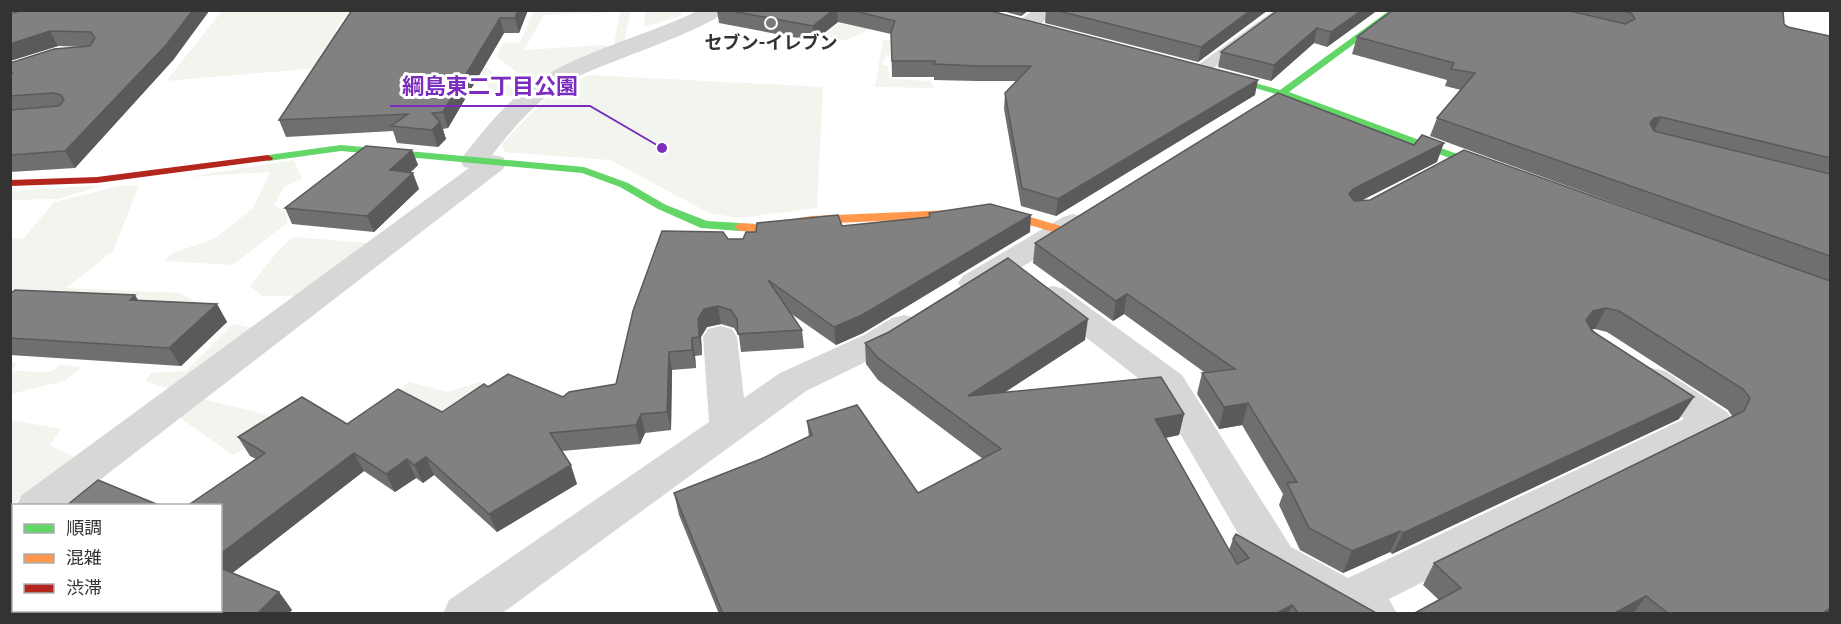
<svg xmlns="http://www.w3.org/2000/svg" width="1841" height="624" viewBox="0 0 1841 624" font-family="Roboto,'Noto Sans JP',sans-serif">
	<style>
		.green { fill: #f1f5ed }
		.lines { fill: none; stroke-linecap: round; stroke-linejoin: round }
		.lane { fill: #d7d7d7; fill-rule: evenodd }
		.street { fill: #d7d7d7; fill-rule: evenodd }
		.fast { fill: #63d668; fill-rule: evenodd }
		.slow { fill: #ff974d; fill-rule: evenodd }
		.jam { fill: #b3261e; fill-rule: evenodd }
		.wall { fill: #6f6f6f }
		.shaded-wall { fill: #5a5a5a }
		.building { fill: #818181; stroke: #5a5a5a; stroke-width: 1.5 }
		.poi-dot { fill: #7a7a7a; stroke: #fff; stroke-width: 2 }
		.labels { text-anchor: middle; stroke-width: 6; stroke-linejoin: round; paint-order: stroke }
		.far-poi-label { font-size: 18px; font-weight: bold; fill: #333; stroke: #fff }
		.leader { fill: none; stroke: #7b2cbf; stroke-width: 2 }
		.callout-dot { fill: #7b2cbf; stroke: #fff; stroke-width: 2 }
		.callout-label { font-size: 22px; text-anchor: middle; font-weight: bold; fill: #7b2cbf; stroke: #fff; stroke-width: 6; stroke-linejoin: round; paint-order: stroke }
	</style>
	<rect width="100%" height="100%" fill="#fff"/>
	<path class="green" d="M222 11H369L349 12 334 31 347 32 411 60 166 81Z
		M534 11H631L624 42 614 44 620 12 544 15 524 50 605 45 609 48 540 78 525 79 496 56 503 43 520 42Z
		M645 11V10L684 11 680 13 683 15 644 27Z
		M842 21 870 28C853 39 838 44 818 41Z
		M883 40H892L896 53 885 57 882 65 888 66 889 79 931 81 934 88 875 87Z
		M479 61 517 92 512 96H489L487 78H437Z
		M589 75 823 87 817 208 739 218 709 213 610 160 505 152 502 144 548 96Z
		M294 160 302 179 284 187 274 205 285 211 288 222 233 265 165 261 172 253 214 239 253 208 270 172 187 177Z
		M105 185 57 199 11 200V191Z
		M139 185 113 251 66 288 179 293 219 312 11 314V239L24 238 54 202 119 186Z
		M293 237 369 243 295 296H262L250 286C265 269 275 251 293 237Z
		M233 324 253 328 173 390 145 381 151 373 186 371Z
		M11 363H17L12 371 51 372 60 365 82 367 64 381 11 394Z
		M409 382 448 392 480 382 504 389 454 417 411 397 359 428 350 421 381 405Z
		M194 397 269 415 268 434 233 455 173 413Z
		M11 420 61 429 50 445 74 457 11 505Z"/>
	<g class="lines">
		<path class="lane" d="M1273 11H1289L1207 73H1195L1193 70 1195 67Z"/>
		<path class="street" d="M699 10H726C714 28 596 65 567 82 536 101 514 127 492 155L503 157 506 163 503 169 66 506H16L22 495 469 168 464 167 460 161 464 155C482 133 500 109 523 91 574 51 641 39 699 10Z
			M1033 10H1057L1032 31H1016L1013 26Z
			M1073 214 1083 217 1088 223 1083 229 985 290 974 293 963 290 958 283 963 276 1063 217Z
			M1053 286 1064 289 1182 375 1291 547 1348 578 1684 419 1639 389 1634 380 1639 371 1652 368 1665 371 1727 412 1733 421 1727 430 1389 599 1397 614H1334L1261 573 1156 392 1042 303 1037 296 1042 289Z
			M904 315 916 318 921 326 916 334 888 351 806 391 501 614H443L449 600 709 422 703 337 708 329 720 326 732 329 737 337 744 398 780 373 864 335 892 318Z
			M14 506V539L10 540V507Z"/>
		<path class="fast" d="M1390 10H1400L1289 92 1498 169V173H1490L1279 95 1209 74 1214 71 1280 90Z
			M341 145 584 167 628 183 666 205 707 221 740 223 746 227 740 231 701 228 658 209 620 187 582 173 341 151 268 161 263 158 268 155Z"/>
		<path class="slow" d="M990 205 1064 227 1066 230 1060 234 989 213 952 218 812 224 757 232 740 231 734 227 740 223 757 224 812 216 952 210Z"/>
		<path class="jam" d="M268 155 273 158 272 160 97 183 10 186V180L97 177Z"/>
	</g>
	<path class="wall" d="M23 10 174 59 75 168 10 172V63L88 47 58 46 10 61V14Z
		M352 10H528L519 33H504L448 128 443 129 446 139 438 147 397 143 393 131 286 137 279 120Z
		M717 10H986L1255 95 1056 216 1021 206 1004 109 1005 93 1016 81H976L934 80V77H892L891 34 838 22 814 41 719 23Z
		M998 10H1029L1021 16Z
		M1046 10H1268L1198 62 1045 23Z
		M1278 10H1375V12L1327 47 1314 43 1271 81 1218 67 1221 52Z
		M1393 10H1783L1784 24 1788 27 1830 36V614H1413L1439 600 1423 585 1434 563 1732 416 1728 410 1607 332 1595 329H1592L1679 419 1392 554 1390 552 1343 573 1300 550 1279 505 1283 494 1242 425 1219 429 1197 394 1202 373 1204 372 1124 314 1113 321 1033 263 1035 243 1437 162 1362 200 1658 219 1430 136 1437 118 1461 90 1445 86 1447 80 1352 54 1357 37Z
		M412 150 418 165 410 173 419 189 374 232 292 224 285 208Z
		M929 213 1030 232 863 333 836 345 790 313 802 330 804 348 741 352 739 336 734 328 721 324 707 327 701 337 702 355 695 356 696 368 672 370 671 430 645 433 640 444 562 451 577 484 497 532 434 475 423 483 416 478 395 492 364 471 232 573 279 592 292 610 288 614H63L58 610H220L256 459 250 456 238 437 442 412 488 387 563 397 616 384 728 239H743L756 232 842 226 929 217Z
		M10 294 217 304 227 322 181 366 10 355Z
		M1085 340 1005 392 1184 414 1179 435 1166 438 1229 550 1233 539 1378 614H719L679 515 674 493 761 459 809 437 807 421 918 493 983 459 878 380 866 364 865 343Z
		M14 547V583L10 581V550Z"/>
	<path class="shaded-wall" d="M10 10H20L10 13Z
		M193 10H210L174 59 75 168 65 151Z
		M518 10H528L519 33 515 18Z
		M833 10H837L838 22 814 41 813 26Z
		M1022 10H1029L1021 16Z
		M1251 10H1268L1198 62 1201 47Z
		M1362 10H1375V12L1327 47 1331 32Z
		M500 18 504 33 448 128 443 112Z
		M1317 28 1314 43 1271 81 1274 65Z
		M50 31 58 46 10 61V44Z
		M1258 80 1255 95 1056 216 1058 199Z
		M1661 117 1652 136 1650 123 1654 118Z
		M440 122 446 139 438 147 432 130Z
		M1444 143 1437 162 1347 208 1349 194 1353 189Z
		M412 150 418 165 396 186 390 170Z
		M413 173 419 189 374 232 367 216Z
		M1031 215 1030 232 863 333 836 345 834 327Z
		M1127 294 1124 314 1113 321 1116 301Z
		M135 295 146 313 130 300Z
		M217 304 227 322 181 366 169 348Z
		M718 306 721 324 707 327 701 337 702 355 699 337 698 319 704 309Z
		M1606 308 1595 329 1581 332 1586 320 1593 311Z
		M1088 319 1085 340 967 417 968 396Z
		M692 338 695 356 696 368 692 350Z
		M669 352 672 370 671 430 667 412Z
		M1694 397 1679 419 1392 554 1403 533Z
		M1248 403 1242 425 1219 429 1224 407Z
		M641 414 645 433 640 444 636 425Z
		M1184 414 1179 435 1150 440 1155 419Z
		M354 453 364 471 221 582 220 580V554Z
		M426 457 434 475 423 483 414 465Z
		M407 459 416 478 395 492 386 474Z
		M571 465 577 484 497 532 489 514Z
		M1400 531 1390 552 1343 573 1352 551Z
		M279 592 292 610 288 614H257Z
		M1646 596 1633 614H1613Z
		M1292 605 1288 614H1275Z
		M1830 608V614H1822Z"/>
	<path class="building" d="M23 10H193L167 44 65 151 10 155V110L59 106 64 100 61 95 53 93 10 96V74L13 73H10V63L54 49 90 46 95 38 91 32 50 31 10 44V14Z
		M352 10H518L515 18H500L443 112 432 113 440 122 432 130 391 126 408 114 279 120Z
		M726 10H833L813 26Z
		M851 10H987L1258 80 1058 199 1022 188 1005 93 1031 66H977L934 64 935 61H892L891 33 895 21Z
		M1055 10H1251L1201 47Z
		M1278 10H1362L1331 32 1317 28 1274 65 1221 52Z
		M1393 10H1566L1625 24 1635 19 1631 13 1618 10H1783L1784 24 1788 27 1830 36V158L1661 117 1654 118 1650 123 1654 131 1830 174V256L1437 118 1475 73 1451 69 1454 63 1357 37Z
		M1278 93 1414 145 1422 135 1444 143 1353 189 1349 194 1354 201 1370 200 1464 150 1830 281V608L1822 614H1669L1646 596 1613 614H1413L1461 588 1434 563 1744 411 1750 398 1743 389 1619 311 1606 308 1593 311 1586 320 1592 331 1694 397 1403 533 1400 531 1352 551 1309 528 1287 483 1297 482 1248 403 1224 407 1202 373 1235 369 1127 294 1116 301 1035 243Z
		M366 146 412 150 390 170 413 173 367 216 285 208Z
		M990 204 1031 215 862 315 834 327 768 280 802 330 738 334 737 319 731 310 718 306 704 309 698 319 699 337 692 338V350L669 352 667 412 641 414 636 425 550 433 571 465 489 514 426 457 414 465 407 459 386 474 354 453 220 554V506H187L265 453 238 437 302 397 347 424 398 389 442 412 484 384 488 387 508 374 563 397 569 392 616 384 633 311 662 231 723 232 728 239H743L746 232H756L757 223 838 215 842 226 930 217 929 213Z
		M1008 258 1088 319 968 396 1161 377 1184 414 1155 419 1237 564 1249 558 1233 539 1236 534 1378 614H1299L1292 605 1275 614H723L674 493 761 459 812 435 807 421 857 405 918 493 1001 449 878 358 865 343 889 332Z
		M15 290 135 295 130 300 217 304 169 348 10 338V294Z
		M98 480 161 506H66Z
		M14 547V575L10 574V550Z
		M220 568 279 592 257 614H77L72 610H220Z"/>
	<circle class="poi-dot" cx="771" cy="23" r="6"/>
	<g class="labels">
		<g class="far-poi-label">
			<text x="771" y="49">セブン-イレブン</text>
		</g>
	</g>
	<path class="leader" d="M662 148L590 106H390"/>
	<circle class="callout-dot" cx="662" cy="148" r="6"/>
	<g class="callout-label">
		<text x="490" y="94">綱島東二丁目公園</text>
	</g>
	<rect width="1841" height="624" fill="none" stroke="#333333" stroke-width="24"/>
	<rect x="12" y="504" width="210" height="108" fill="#ffffff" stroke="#adadad" stroke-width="1.5"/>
	<rect x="24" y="524" width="30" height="9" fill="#63d668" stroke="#adadad" stroke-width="1.5"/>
	<text x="66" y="534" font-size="18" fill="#333333">順調</text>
	<rect x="24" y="554" width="30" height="9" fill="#ff974d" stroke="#adadad" stroke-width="1.5"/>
	<text x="66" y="564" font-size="18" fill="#333333">混雑</text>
	<rect x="24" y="584" width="30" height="9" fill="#b3261e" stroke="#adadad" stroke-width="1.5"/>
	<text x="66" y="594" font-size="18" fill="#333333">渋滞</text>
</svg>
